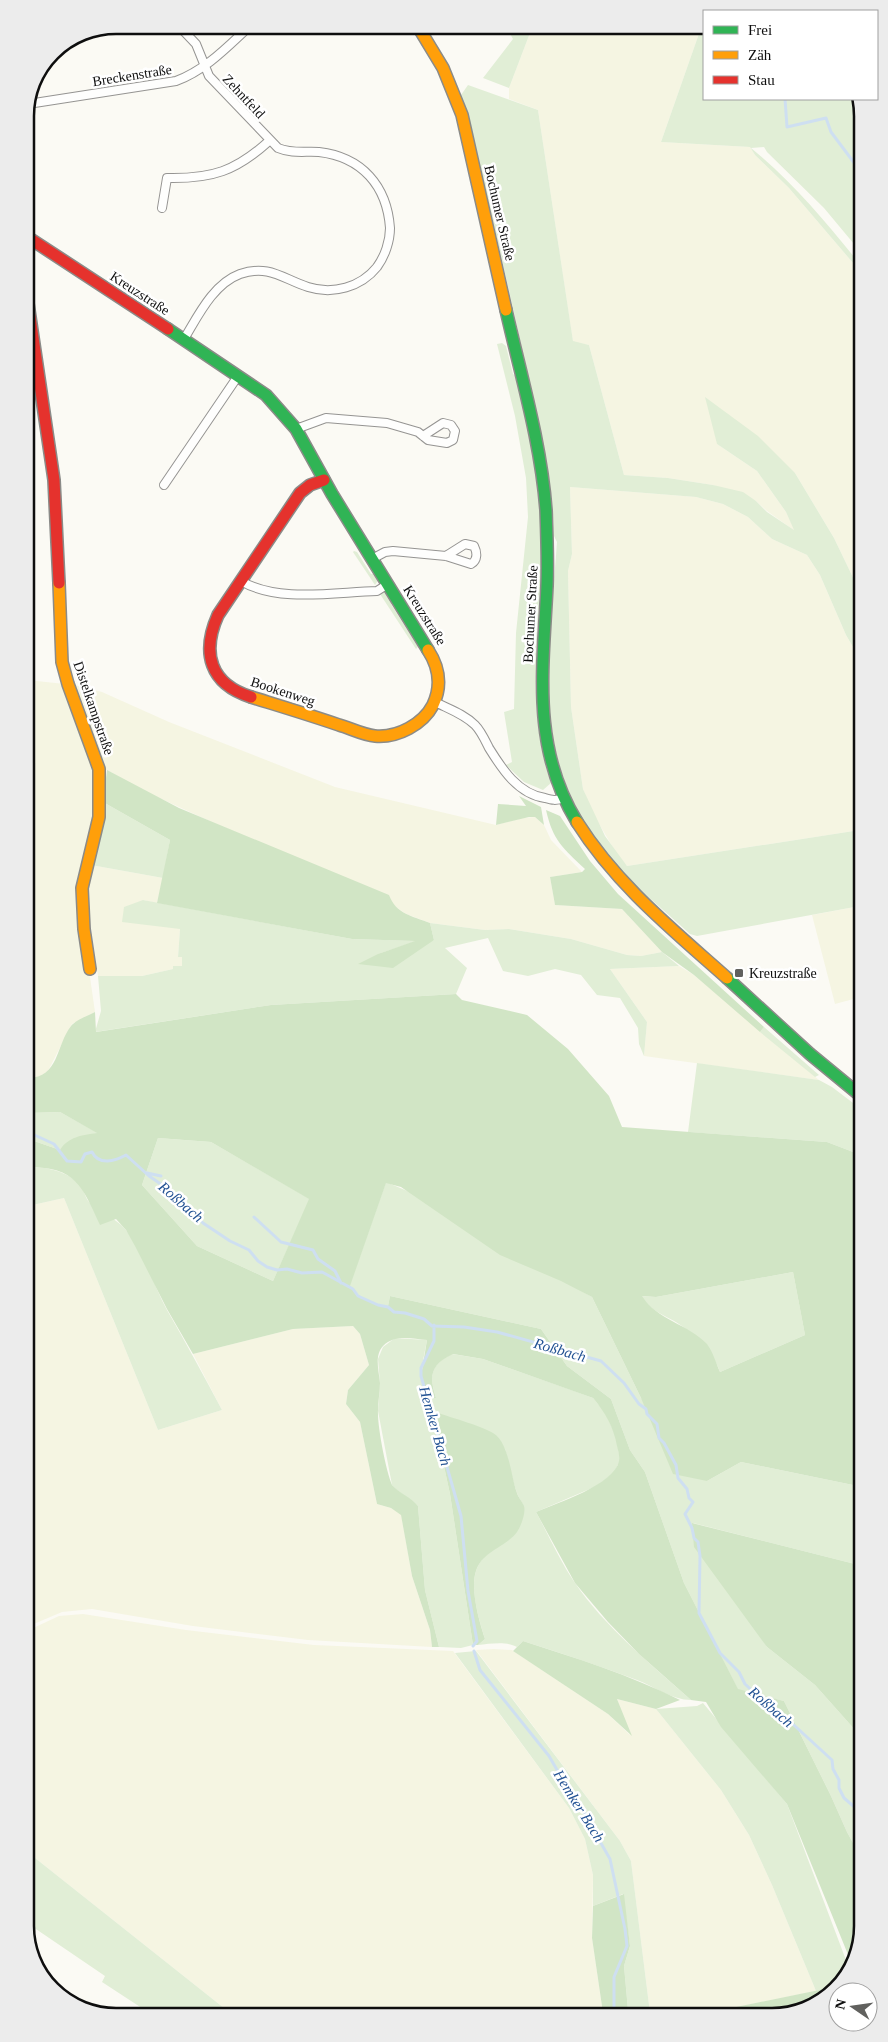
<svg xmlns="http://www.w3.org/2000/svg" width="888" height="2042" viewBox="0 0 888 2042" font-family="'Times New Roman',serif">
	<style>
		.farmland { fill: #f5f5e2 }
		.green { fill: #e1eed6 }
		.forest { fill: #d1e5c5; fill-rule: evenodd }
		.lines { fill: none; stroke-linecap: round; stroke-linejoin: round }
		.stream { stroke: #cedff1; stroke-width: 3 }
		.street-casing { stroke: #959492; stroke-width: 10 }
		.fast-casing { stroke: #8b8b88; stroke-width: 14 }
		.slow-casing { stroke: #8b8b88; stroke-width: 14 }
		.jam-casing { stroke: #8b8b88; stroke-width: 14 }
		.street { stroke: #fefefd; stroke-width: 8 }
		.fast { stroke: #30b455; stroke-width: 11 }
		.slow { stroke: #ff9f0a; stroke-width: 11 }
		.jam { stroke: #e5322d; stroke-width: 11 }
		.poi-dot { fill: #61615e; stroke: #fff; stroke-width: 2 }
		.labels { text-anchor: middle; stroke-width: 5; stroke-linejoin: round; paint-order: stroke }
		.street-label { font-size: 14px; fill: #0e0e0e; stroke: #fff }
		.poi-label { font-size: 14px; fill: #0e0e0e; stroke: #fff; text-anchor: start }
		.water-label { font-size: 15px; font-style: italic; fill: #245394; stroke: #fff }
		.rim { fill: none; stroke: #0e0e0e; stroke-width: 2.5 }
	</style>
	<rect width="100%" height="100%" fill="#fbfaf4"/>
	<path class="farmland" d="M533 25H702L661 142 750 147 755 155 789 188 859 270V590L834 538 795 473 717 444 757 471 786 512 795 531 767 511 756 501 713 485 668 478 624 475 589 345 573 342 538 110 509 99V88Z
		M570 487 696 497 723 504 748 517 772 539 807 555 820 575 846 635 860 659V830L627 866 618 856 592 812 583 789 571 707 568 571 572 554Z
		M27 680 65 684 96 770V816L79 900 95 1012 72 1024 48 1071 38 1078H28Z
		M71 684 102 692 169 722 335 787 496 825 522 818 535 817 544 825 551 840 582 872 550 877 555 905 622 909 662 952 641 956 627 955 571 939 509 929 485 930 430 923 406 914 393 905 144 791 103 768Z
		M91 865 163 878 157 903 143 900 180 929 178 957H182V966H173V969L142 976H98L85 886Z
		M860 906 861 997 835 1004 812 915Z
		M679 966 694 975 819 1080 644 1056 647 1022 610 969Z
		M64 1198 158 1430 222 1410 193 1354 293 1329 353 1326 360 1334 369 1365 348 1390 346 1404 360 1422 377 1504 391 1508 401 1514 412 1576 430 1630 432 1647 308 1640 193 1626 92 1609 62 1612 29 1626 28 1206Z
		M83 1614 186 1630 314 1645 453 1651 569 1808 585 1839 593 1875 592 1938 603 2013 234 2016 30 1854 29 1630 59 1616Z
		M494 1649 512 1650 608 1714 630 1735 617 1699 656 1709 721 1790 749 1835 772 1885 816 1991 707 2013H650L631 1861 620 1841 476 1650Z"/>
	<path class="green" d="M505 25H533L509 88 483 78 513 39Z
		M702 25H704V99H858L859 250 824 208 767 152 764 147 751 148C792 181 826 222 859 263V270L789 188 755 155 750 147 661 142Z
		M468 85 538 110 573 341 589 345 624 475 668 478 713 485 743 492 756 501 767 512 794 530 786 512 757 471 717 444 705 397 758 436 795 473 834 538 859 590 860 659 846 635 820 575 807 555 772 539 748 517 723 504 696 497 570 487 572 554 568 571 571 707 583 789 605 836 627 866 860 830V906L697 936 690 934C663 909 633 886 610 858 527 759 549 660 557 542L554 536C553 474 537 414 523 354 506 275 487 196 468 118L461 95Z
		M502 343 506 346 513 374 516 376C528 431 542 485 542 541 542 621 523 705 551 783L543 790 524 782 506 765 512 762 504 712 514 709 516 633 528 517 526 478 515 416 497 344Z
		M354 551 357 552 371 574H375L379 579 375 585 353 552Z
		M384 592 388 593 392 600 391 604 418 647 416 649 380 594Z
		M103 802 170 840 163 878 91 865Z
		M143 900 352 939 417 941 378 954 434 940 430 923 485 930 509 929 571 939 627 955 641 956 662 952 679 966 610 969 647 1022 644 1056 639 1044 638 1028 620 998 597 995 581 975 555 969 528 976 503 971 488 938 445 948 467 968 456 994 271 1005 95 1032 101 1011 98 976H142L173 969V966H182V957H178L180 929 122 922 124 907Z
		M764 1027 819 1075 815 1077 760 1032Z
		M697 1063 819 1080 832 1087 861 1109V1155L827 1142 688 1132Z
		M60 1112 98 1133 60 1150 34 1141H28V1113Z
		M158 1138 211 1142 310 1199 273 1281 197 1246 142 1185Z
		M28 1167C47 1167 67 1171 80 1185 84 1190 85 1197 89 1202 98 1212 115 1217 125 1229 144 1252 153 1284 167 1310 186 1343 204 1376 222 1410L158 1430 64 1198 28 1206Z
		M386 1182 412 1193 592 1297 641 1398 707 1481 741 1462 853 1485 862 1483V1560L855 1564 693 1523 767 1647 815 1685 856 1731 863 1742V1861L847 1832 831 1796 784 1701 738 1690 684 1583 645 1472 630 1450 611 1399 567 1366 541 1329 390 1296 388 1306C379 1304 366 1301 359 1295 355 1292 354 1289 349 1287Z
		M793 1272 805 1335 720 1372C715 1356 699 1339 686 1329 669 1315 655 1316 641 1296L656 1297Z
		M395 1338 427 1340 420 1376 429 1400 436 1398C429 1376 430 1365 452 1354L483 1359 574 1391 593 1398 605 1412 616 1436 620 1460 615 1471 599 1485 536 1512C549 1536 560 1561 575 1583 604 1626 653 1666 691 1700 672 1700 655 1687 637 1680 600 1666 561 1653 523 1641L517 1647C506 1641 490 1644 478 1645L485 1639C479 1620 470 1590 476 1571 485 1543 520 1547 524 1510 524 1504 519 1499 517 1493 512 1479 509 1463 505 1449L432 1411 450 1494 473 1645 461 1648 439 1647 425 1590 418 1506C410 1498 400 1494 392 1485L378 1411 380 1384 378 1359 383 1347Z
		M476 1651 620 1841 631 1861 650 2013H632L628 2010 624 1966 630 1946 623 1894 593 1906V1875L585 1839 569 1808 455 1653Z
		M703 1703 787 1804 849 1968C842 1989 836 1986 816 1991L772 1885 749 1835 721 1790 656 1709 697 1706Z
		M30 1854 234 2016H154L102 1982 105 1976 30 1925Z"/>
	<path class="forest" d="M107 770 179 808 389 895C396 914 412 916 430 923L434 940 393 968 358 964 378 954 415 941 352 939 157 903 170 840 103 802Z
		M519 796 541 807 544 825 535 817H529L496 825 498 804 526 806Z
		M546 810 560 816 590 861 618 894 764 1027 760 1032 694 975 662 952 622 909 555 905 550 877 582 872 585 869C563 848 553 841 546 810Z
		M456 994 462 1000 527 1015 568 1049 609 1096 622 1127 827 1142 861 1155 857 1168 861 1169 862 1483 853 1485 741 1462 707 1481 673 1474 641 1398 592 1297 561 1281 500 1255 401 1187 386 1183 350 1286C354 1289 355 1293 359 1295 366 1301 379 1304 388 1306L390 1296 541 1329 567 1366 611 1399 630 1450 645 1472 684 1583 738 1689 784 1701 831 1796 847 1832 863 1861V1926L851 1962 787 1804 721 1727 706 1702 691 1700 639 1654 608 1622 575 1583 536 1512C557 1503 614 1485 619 1461 620 1457 618 1450 617 1446 614 1428 605 1412 593 1398L483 1359 453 1354C430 1365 429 1376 436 1398L429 1400 421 1376 427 1340C412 1339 395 1334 383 1346 374 1356 379 1371 380 1383 380 1392 378 1401 378 1410 377 1425 386 1471 392 1485 400 1494 411 1497 418 1506L425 1590 439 1647H432L430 1630 412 1576 401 1515 391 1508 377 1504 360 1422 346 1404 348 1390 369 1365 360 1334 353 1326 293 1329 193 1354 167 1309 135 1246 126 1230 116 1219 100 1225C82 1186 76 1167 28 1167V1141H34L60 1150C68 1137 82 1135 97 1133L60 1112 28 1113V1078C59 1078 56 1045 71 1026 76 1020 87 1016 95 1012L96 1032 271 1005ZM158 1138 211 1142 309 1199 273 1281 197 1246 142 1185ZM793 1272 805 1335 720 1372C716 1363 713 1352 707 1344 688 1324 657 1320 642 1296L656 1297Z
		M432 1411C449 1417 479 1425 493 1433 509 1442 511 1477 517 1493 518 1497 522 1501 524 1506 526 1513 521 1526 517 1532 506 1547 482 1551 476 1571 470 1589 479 1621 485 1639L478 1645H473L450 1494Z
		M692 1523 855 1564 862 1560 863 1742 856 1731 815 1685 767 1647 694 1547Z
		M523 1641C576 1658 630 1675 680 1700L656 1709 617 1699 632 1736 608 1714 513 1651Z
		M624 1894 630 1946 624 1966 628 2010 632 2013H603L592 1938 593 1906Z
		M45 1977 106 2016 61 1998Z
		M829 1988H835L818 2001 775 2012 707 2013Z"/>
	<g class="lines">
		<path class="stream" d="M785 99 787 127 826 118 831 132 858 168
			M28 1132 54 1144 67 1161 81 1162 85 1154 92 1152C99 1166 115 1161 126 1155L149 1176 168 1189 203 1223 230 1241 249 1250 258 1261 267 1267 277 1270 287 1269 302 1273 322 1272 353 1289 358 1296 378 1305 388 1307 394 1312 405 1313 424 1319 432 1326 464 1327 497 1332 601 1361 624 1383 639 1404 646 1409 647 1414 657 1424 659 1438 664 1443 676 1465 678 1478 687 1489 689 1498 693 1502 685 1514 692 1528 694 1538 698 1542 700 1556 699 1613 720 1653 739 1672 745 1684 762 1700 772 1705 832 1760 833 1769 839 1780V1788L844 1798 858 1810 857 1819 863 1830
			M147 1173 161 1176
			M254 1217 281 1242 313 1250 318 1259 335 1271 341 1283
			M434 1325V1341L421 1368V1376L461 1516 468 1591 477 1641 473 1646
			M474 1651 480 1670 549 1756 575 1801 594 1825 598 1838 610 1859 625 1929 627 1946 614 1977V2013"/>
		<defs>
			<path id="street" d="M178 25 196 44 209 76 278 148C292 154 305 151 319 152 362 157 387 186 390 228 390 241 385 256 377 267 361 287 333 295 308 287 283 279 269 264 240 274 213 284 198 316 184 339
				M28 104 176 81C206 70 228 46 251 25
				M162 208 167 178C212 179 236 171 269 141
				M26 366 36 365
				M296 429 326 418 387 423 418 432 428 440 447 443 453 440 455 431 451 425 443 423 423 436
				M164 485 238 376
				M372 559 385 552 393 551 446 556 471 564C478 560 477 552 474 546L465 544 446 556
				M241 581C278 603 335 592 377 591L388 584
				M435 702C449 709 464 714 475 725 481 731 485 740 489 748 502 769 518 794 545 798 552 800 556 801 563 798"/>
			<path id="fast" d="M506 310C521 376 541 443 546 510 547 536 548 561 547 586 543 669 531 747 577 822
				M168 329 266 395 296 429 332 494 428 650
				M727 978 810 1054 861 1096"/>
			<path id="slow" d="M417 25 443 68 462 115 506 310
				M59 583 62 662 68 684 99 769V817L82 888 84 929 90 969
				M251 697C280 706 310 715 339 725 350 728 363 735 375 736 398 738 423 724 433 705 442 686 439 667 428 650
				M577 822C616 884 673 930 727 978"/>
			<path id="jam" d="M26 236 168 329
				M26 290 54 480 59 583
				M251 697C210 684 201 653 218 615L300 493 310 485 324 480"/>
		</defs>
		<use href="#street" class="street-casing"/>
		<use href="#fast" class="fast-casing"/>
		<use href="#slow" class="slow-casing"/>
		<use href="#jam" class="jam-casing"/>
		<use href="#street" class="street"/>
		<use href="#fast" class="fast"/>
		<use href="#slow" class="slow"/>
		<use href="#jam" class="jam"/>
	</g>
	<rect class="poi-dot" x="734" y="968" width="10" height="10" rx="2.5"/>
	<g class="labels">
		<g class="street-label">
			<text transform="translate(132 75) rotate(-9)" y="5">Breckenstraße</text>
			<text transform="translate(244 96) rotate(47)" y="5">Zehntfeld</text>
			<text transform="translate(500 213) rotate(77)" y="5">Bochumer Straße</text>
			<text transform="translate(140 293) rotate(33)" y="5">Kreuzstraße</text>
			<text transform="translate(530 614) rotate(-87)" y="5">Bochumer Straße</text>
			<text transform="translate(425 615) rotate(58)" y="5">Kreuzstraße</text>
			<text transform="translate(283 691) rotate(18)" y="5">Bookenweg</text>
			<text transform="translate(94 708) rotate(71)" y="5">Distelkampstraße</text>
		</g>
		<g class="poi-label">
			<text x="749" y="978">Kreuzstraße</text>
		</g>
		<g class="water-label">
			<text transform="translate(181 1202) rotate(41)" y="5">Roßbach</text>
			<text transform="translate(560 1350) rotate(16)" y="5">Roßbach</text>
			<text transform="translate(435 1426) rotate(74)" y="5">Hemker Bach</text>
			<text transform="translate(771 1707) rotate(41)" y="5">Roßbach</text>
			<text transform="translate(579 1806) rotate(58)" y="5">Hemker Bach</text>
		</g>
	</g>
	<path d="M0 0H888V2042H0ZM116 34H772A82 82 0 0 1 854 116V1926A82 82 0 0 1 772 2008H116A82 82 0 0 1 34 1926V116A82 82 0 0 1 116 34Z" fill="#ececec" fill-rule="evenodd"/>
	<path class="rim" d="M116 34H772A82 82 0 0 1 854 116V1926A82 82 0 0 1 772 2008H116A82 82 0 0 1 34 1926V116A82 82 0 0 1 116 34Z"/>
	<rect x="703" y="10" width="175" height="90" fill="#ffffff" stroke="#9f9f9f"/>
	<rect x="713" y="26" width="25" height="8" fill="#30b455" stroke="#9f9f9f"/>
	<text x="748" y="35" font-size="15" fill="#0e0e0e">Frei</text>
	<rect x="713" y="51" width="25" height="8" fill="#ff9f0a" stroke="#9f9f9f"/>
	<text x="748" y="60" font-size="15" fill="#0e0e0e">Zäh</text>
	<rect x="713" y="76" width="25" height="8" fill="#e5322d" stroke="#9f9f9f"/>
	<text x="748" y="85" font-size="15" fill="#0e0e0e">Stau</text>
	<g transform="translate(853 2007) rotate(283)"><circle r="24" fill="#ffffff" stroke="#9f9f9f"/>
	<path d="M0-4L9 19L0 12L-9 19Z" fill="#61615e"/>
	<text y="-8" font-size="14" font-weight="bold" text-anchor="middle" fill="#0e0e0e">N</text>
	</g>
</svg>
